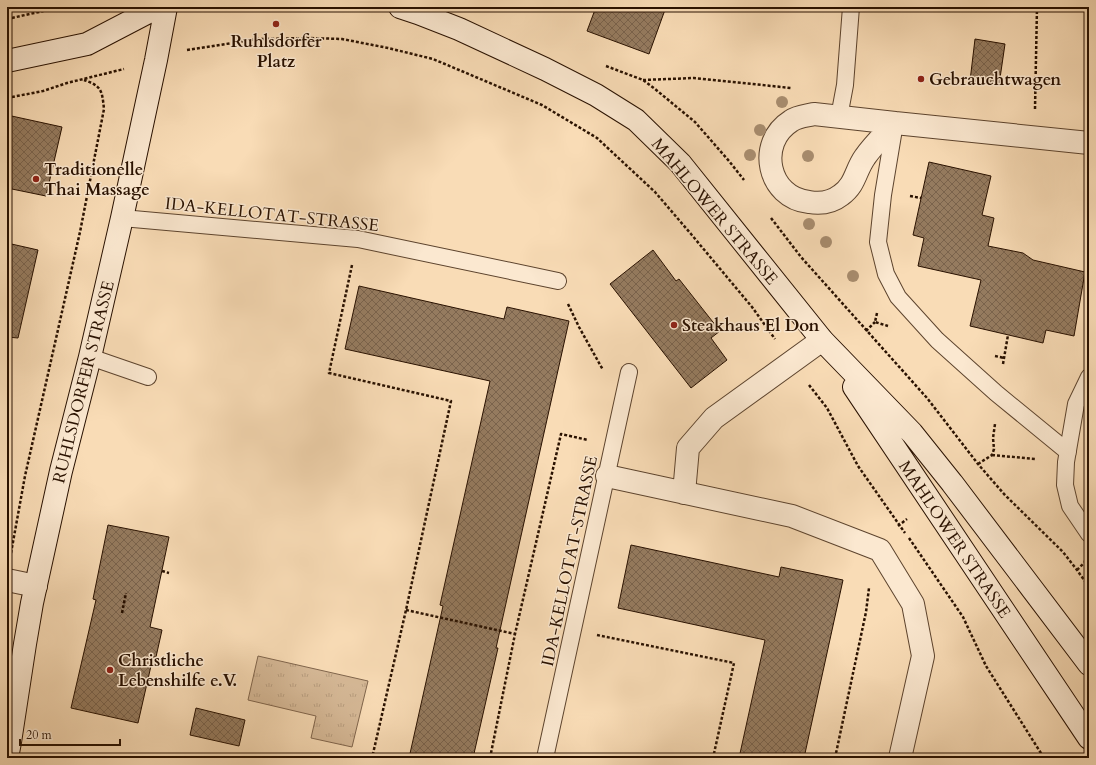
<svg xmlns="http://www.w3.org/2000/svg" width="1096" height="765" viewBox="0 0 1096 765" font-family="Cardo,serif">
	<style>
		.grass { fill: url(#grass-tufts); stroke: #80654c }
		.building { fill: url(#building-cross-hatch); stroke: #291100 }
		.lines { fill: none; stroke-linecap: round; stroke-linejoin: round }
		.lane-casing { stroke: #5d442e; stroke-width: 18 }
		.street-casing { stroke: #5d442e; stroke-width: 24 }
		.secondary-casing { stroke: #291100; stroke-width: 24 }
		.path { stroke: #291100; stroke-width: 2.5; stroke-dasharray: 3 2; stroke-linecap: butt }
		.lane { stroke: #fbe8d0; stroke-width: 16 }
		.street { stroke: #fbe8d0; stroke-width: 22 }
		.secondary { stroke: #fbe8d0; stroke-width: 22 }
		.tree { fill: #a88d6f }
		.poi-dot { fill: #8f2418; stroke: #fbe8d0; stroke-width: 1.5 }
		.labels { text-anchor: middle; stroke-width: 3; stroke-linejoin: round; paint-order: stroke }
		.poi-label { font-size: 17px; font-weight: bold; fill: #291100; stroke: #fbe8d0; text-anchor: start }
		.street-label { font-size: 17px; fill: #291100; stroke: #fbe8d0 }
	</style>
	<defs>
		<pattern id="grass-tufts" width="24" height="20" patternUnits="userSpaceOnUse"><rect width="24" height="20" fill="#d6b997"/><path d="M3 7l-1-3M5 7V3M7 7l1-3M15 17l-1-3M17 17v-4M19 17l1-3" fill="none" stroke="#b89e80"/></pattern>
		<pattern id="building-cross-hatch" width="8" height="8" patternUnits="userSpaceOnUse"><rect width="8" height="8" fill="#957b5f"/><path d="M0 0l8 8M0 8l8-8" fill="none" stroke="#7a634c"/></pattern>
	</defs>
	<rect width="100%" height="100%" fill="#f9dcb6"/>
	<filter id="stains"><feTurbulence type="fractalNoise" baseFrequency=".005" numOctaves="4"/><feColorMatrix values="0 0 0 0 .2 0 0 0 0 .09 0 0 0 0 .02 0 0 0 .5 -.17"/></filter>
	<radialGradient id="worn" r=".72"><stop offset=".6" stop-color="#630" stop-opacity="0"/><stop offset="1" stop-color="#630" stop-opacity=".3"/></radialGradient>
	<path class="grass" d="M258 656 368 681 352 747 311 738 316 716 248 700Z"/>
	<path class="building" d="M596 7H666L649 54 587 31Z
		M975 39 1005 44 999 85 970 81Z
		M7 115 62 127 46 196 7 188Z
		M929 162 991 176 982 215 994 218 988 246 1023 253 1033 260 1085 272 1074 336 1046 330 1043 343 970 326 981 280 918 266 924 238 913 235Z
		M7 243 38 250 18 338 7 337Z
		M653 250 676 281 679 279 720 331 711 338 727 360 691 388 610 284Z
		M359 286 504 319 507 307 569 321 496 648H498L473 758H409L443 606 440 605 490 381 345 349Z
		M108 525 169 537 150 627 162 630 156 657H153L138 723 71 708 96 600 93 599Z
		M631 545 779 577 781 567 843 580 804 758H739L765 640 618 608Z
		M196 708 245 720 239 746 190 735Z"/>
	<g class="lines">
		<defs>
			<path id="lane" d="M839 117 845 85 851 7
				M895 123 883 195 878 242 886 274 898 297 937 340 996 393 1068 452
				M122 218 358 239 558 281
				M90 357 148 377
				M1089 377 1076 404 1066 462 1065 485 1070 506 1089 534
				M545 758 629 372"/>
			<path id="street" d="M814 114 895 123C885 134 873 145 865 157 855 171 856 184 841 195 832 202 820 204 809 202 768 198 756 143 791 121 798 116 806 116 814 114Z
				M895 123 1089 143
				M607 476 792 516 880 550 913 604 923 656 900 758
				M684 493 688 448 714 418 822 340
				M7 580 36 586"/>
			<path id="secondary" d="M400 7 418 13 459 29 545 69 596 95 636 120 680 163 822 340 912 433 952 483 1089 664
				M7 61 87 44 158 7
				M854 387 1089 738
				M7 758 10 742 25 644 32 603 61 471 90 357 122 218 156 60 166 7"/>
		</defs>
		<use href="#lane" class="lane-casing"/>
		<use href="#street" class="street-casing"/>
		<use href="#secondary" class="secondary-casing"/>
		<path class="path" d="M7 19 48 10 59 7
			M187 50 258 39 308 38 342 39 388 48 433 59 542 105 597 138 655 192 691 234 752 307 775 339
			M606 66 643 80 655 89 695 122 729 161 744 180
			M643 80 694 78 791 88
			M7 98 43 91 67 83 124 69
			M1035 109 1037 7
			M910 196 921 198
			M771 218 801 257 927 398 978 464 1004 494 1063 552 1077 570 1089 587
			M352 265 329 373 451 401 406 610 372 758
			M568 304 579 327 603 370
			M877 313 875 322 888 326
			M866 331 875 322
			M995 356 1004 358
			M1003 364 1008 335
			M809 385 827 408 858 466 905 533
			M992 455 1035 459
			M978 464 992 455 994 449 993 438 995 424
			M898 526 907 519
			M909 538 963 617 986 666 1044 758
			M11 553 25 476 80 232 104 109C102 91 102 86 84 80
			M1077 570 1085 562V559
			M162 571 169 573
			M406 610 515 634
			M122 613 126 593
			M597 635 734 663 713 758
			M490 758 515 634 561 434 588 440
			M835 758 866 612 869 588
			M940 758V755L955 758"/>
		<use href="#lane" class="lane"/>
		<use href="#street" class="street"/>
		<use href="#secondary" class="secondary"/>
	</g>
	<g class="tree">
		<circle cx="782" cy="102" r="6"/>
		<circle cx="760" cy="130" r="6"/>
		<circle cx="750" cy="155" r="6"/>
		<circle cx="808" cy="156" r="6"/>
		<circle cx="809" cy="224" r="6"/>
		<circle cx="826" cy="242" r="6"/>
		<circle cx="853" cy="276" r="6"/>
	</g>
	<g class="poi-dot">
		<circle cx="276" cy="24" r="4"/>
		<circle cx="921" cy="79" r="4"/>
		<circle cx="36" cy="179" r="4"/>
		<circle cx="674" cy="325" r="4"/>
		<circle cx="110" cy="670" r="4"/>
	</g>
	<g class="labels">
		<g class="poi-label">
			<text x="276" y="47" text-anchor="middle">Ruhlsdorfer<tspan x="276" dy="20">Platz</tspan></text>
			<text x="929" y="85">Gebrauchtwagen</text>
			<text x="44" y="175">Traditionelle<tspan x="44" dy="20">Thai Massage</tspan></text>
			<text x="682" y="331">Steakhaus El Don</text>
			<text x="118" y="666">Christliche<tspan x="118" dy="20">Lebenshilfe e.V.</tspan></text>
		</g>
		<g class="street-label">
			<text transform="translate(715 211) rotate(50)" y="6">MAHLOWER STRASSE</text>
			<text transform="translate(272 214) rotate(6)" y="6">IDA-KELLOTAT-STRASSE</text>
			<text transform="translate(83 382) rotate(-76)" y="6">RUHLSDORFER STRASSE</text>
			<text transform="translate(955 539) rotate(56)" y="6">MAHLOWER STRASSE</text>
			<text transform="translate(569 561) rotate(-78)" y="6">IDA-KELLOTAT-STRASSE</text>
		</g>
	</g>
	<rect width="1096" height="765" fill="none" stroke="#f9dcb6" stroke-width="24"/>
	<rect x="8" y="8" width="1080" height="749" fill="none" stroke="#291100" stroke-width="2"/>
	<rect x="12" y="12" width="1072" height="741" fill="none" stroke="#291100"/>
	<path d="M20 739v6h100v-6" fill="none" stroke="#291100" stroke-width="2"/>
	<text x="26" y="739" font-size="12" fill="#291100" stroke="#fbe8d0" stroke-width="3" paint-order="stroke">20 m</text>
	<rect width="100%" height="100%" filter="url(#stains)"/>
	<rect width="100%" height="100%" fill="url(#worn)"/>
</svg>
